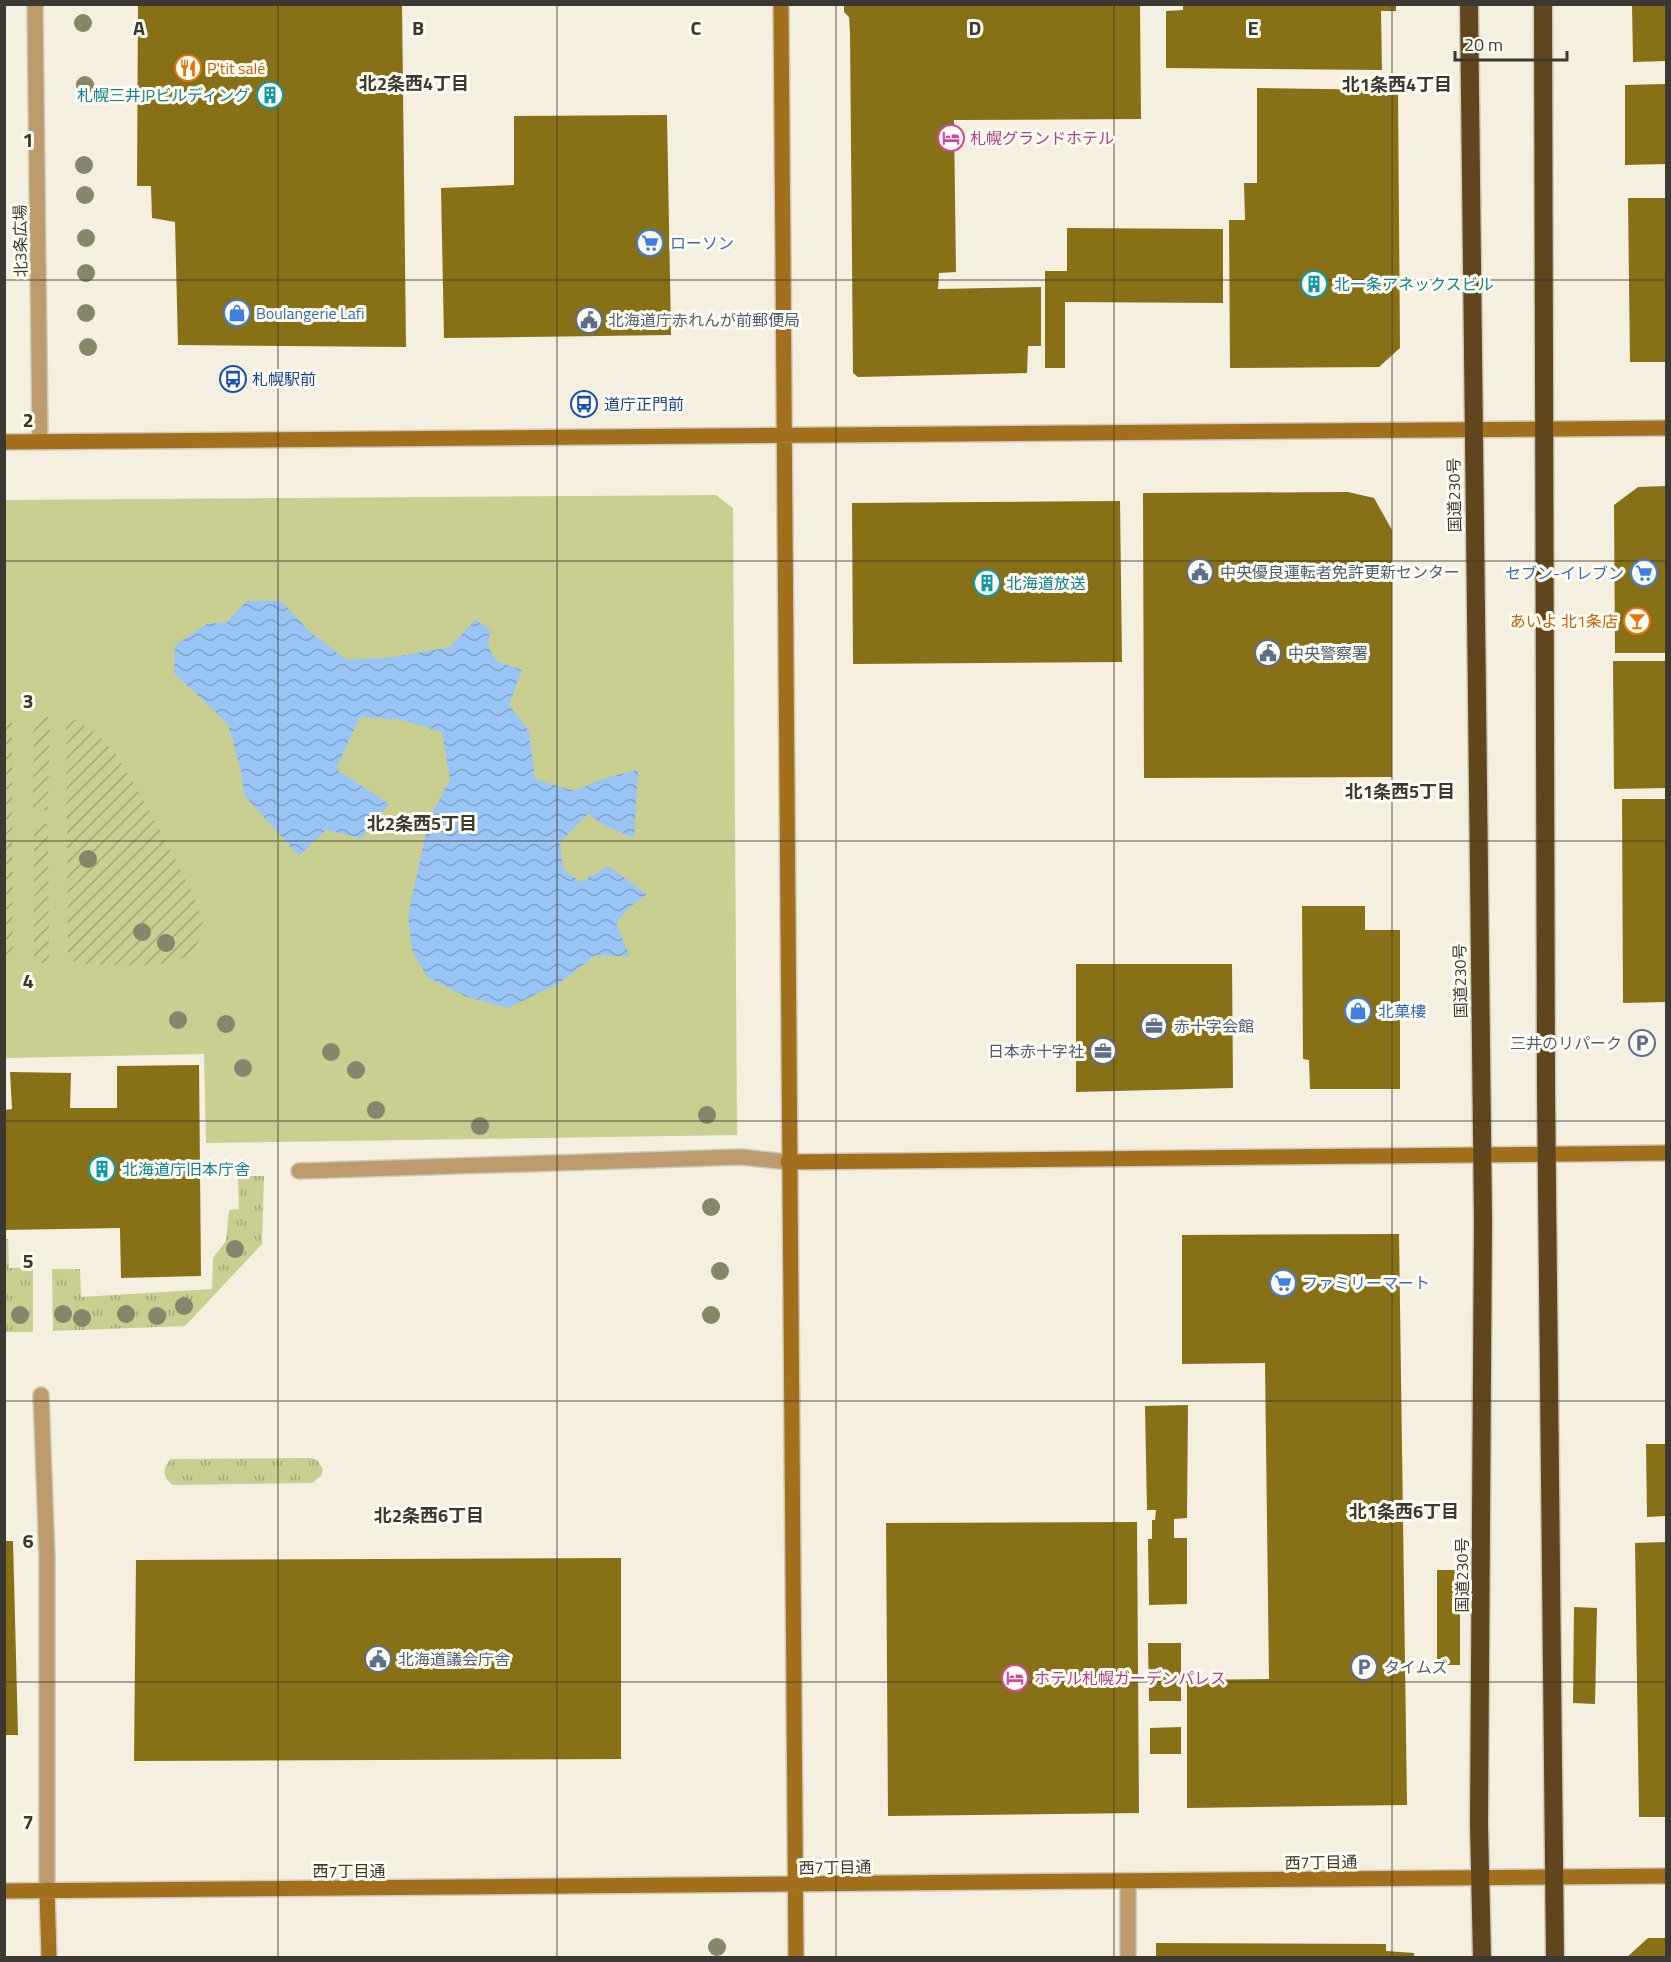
<svg xmlns="http://www.w3.org/2000/svg" width="1671" height="1962" viewBox="0 0 1671 1962" font-family="'Titillium Web','Noto Sans JP',sans-serif">
	<style>
		.grass { fill: url(#grass-tufts) }
		.park { fill: #c9ce91 }
		.garden { fill: url(#garden-furrows) }
		.water { fill: url(#water-waves) }
		.building { fill: #877015 }
		.lines { fill: none; stroke-linecap: round; stroke-linejoin: round }
		.lane-casing { stroke: #cfcbbc; stroke-width: 18 }
		.street-casing { stroke: #cfcbbc; stroke-width: 18 }
		.secondary-casing { stroke: #cfcbbc; stroke-width: 18 }
		.highway-casing { stroke: #cfcbbc; stroke-width: 21 }
		.lane { stroke: #bd9b6c; stroke-width: 15 }
		.street { stroke: #bd9b6c; stroke-width: 15 }
		.secondary { stroke: #a2701c; stroke-width: 15 }
		.highway { stroke: #60451d; stroke-width: 18 }
		.tree { fill: #87866a }
		.grid { fill: none; stroke: #3b3932; stroke-width: 1.5; stroke-opacity: 0.55 }
		.labels { text-anchor: middle; stroke-width: 6; stroke-linejoin: round; paint-order: stroke }
		.food-label { font-size: 16px; fill: #c56008; stroke: #fffcf2; text-anchor: start }
		.culture-label { font-size: 16px; fill: #0d838f; stroke: #fffcf2; text-anchor: start }
		.hotel-label { font-size: 16px; fill: #b23c85; stroke: #fffcf2; text-anchor: start }
		.street-label { font-size: 16px; fill: #3b3932; stroke: #fffcf2 }
		.shop-label { font-size: 16px; fill: #366cbe; stroke: #fffcf2; text-anchor: start }
		.service-label { font-size: 16px; fill: #4e5e75; stroke: #fffcf2; text-anchor: start }
		.transit-label { font-size: 16px; fill: #164399; stroke: #fffcf2; text-anchor: start }
		.neighbourhood-label { font-size: 18px; font-weight: bold; fill: #3b3932; stroke: #fffcf2 }
		.grid-label { font-size: 20px; text-anchor: middle; font-weight: bold; fill: #3b3932; stroke: #fffcf2; stroke-width: 6; stroke-linejoin: round; paint-order: stroke }
	</style>
	<defs>
		<pattern id="grass-tufts" width="24" height="20" patternUnits="userSpaceOnUse" patternTransform="scale(1.5)"><rect width="24" height="20" fill="#c9ce91"/><path d="M3 7l-1-3M5 7V3M7 7l1-3M15 17l-1-3M17 17v-4M19 17l1-3" fill="none" stroke="#a4a877"/></pattern>
		<pattern id="garden-furrows" width="10" height="10" patternUnits="userSpaceOnUse" patternTransform="scale(1.5)"><rect width="10" height="10" fill="#c9ce91"/><path d="M-1 1l2-2M0 10L10 0M9 11l2-2" fill="none" stroke="#a4a877"/></pattern>
		<pattern id="water-waves" width="16" height="10" patternUnits="userSpaceOnUse" patternTransform="scale(1.5)"><rect width="16" height="10" fill="#99c5f6"/><path d="M0 5q4-4 8 0t8 0" fill="none" stroke="#7ea1c8"/></pattern>
	</defs>
	<rect width="100%" height="100%" fill="#f4efde"/>
	<path class="grass" d="M238 1176H264L262 1244 185 1326 53 1331 52 1269H80L81 1297 212 1289 213 1258 226 1241 229 1210 239 1209Z
		M5 1239H8L9 1268 33 1267V1332H5Z
		M311 1458 317 1460 323 1469 321 1476 312 1483 173 1485C162 1477 162 1468 171 1459Z"/>
	<path class="park" d="M716 495 733 508 737 1135 206 1143 204 1054 5 1058 4 500Z"/>
	<path class="garden" d="M42 714H46L50 722 48 810 33 809 34 722 36 717Z
		M69 718C88 724 103 739 115 754 130 774 203 904 203 924 203 936 196 948 187 955 168 971 104 964 79 964L71 960 68 955 66 726Z
		M12 720 13 957 11 962 5 963 4 723Z
		M34 824H48L49 963H34Z"/>
	<path class="water" d="M247 601H281L310 632 347 660 395 657 450 647 475 620 490 629 488 647 497 661 522 670 509 705 529 731 535 779 574 791 605 778 638 770 634 838 605 826 588 814 560 842 563 869 581 882 608 866 647 894 630 907 616 923 630 957 596 955 561 982 508 1008 467 997 427 977 412 950 408 915 429 819 450 780 442 732 402 720 360 717 336 769 389 804 361 838 326 830 299 856 244 795 241 771 228 724 174 673 175 645 207 624 227 622Z"/>
	<path class="building" d="M138 4H402L406 347 178 345 175 222 152 218 151 186H137Z
		M1183 4H1396V11H1381L1382 70 1166 68V11L1183 10Z
		M1632 4H1666V61L1633 62Z
		M844 5H1140L1141 119 954 120 956 272 939 273 938 289 1041 287V346H1028L1027 373 858 377 853 373 850 32 849 17 844 12Z
		M1666 84V164L1625 165V85Z
		M1257 88 1398 90 1400 348 1379 367 1230 368 1229 220H1245L1244 183H1257Z
		M667 115 671 335 444 338 441 188 514 185V116Z
		M1628 198H1666V362H1630Z
		M1067 228 1223 229V303L1065 302V368H1045V271H1067Z
		M1666 486V653H1615L1614 505 1638 487Z
		M1348 492 1374 498 1392 530V777L1144 778 1143 493Z
		M1120 501 1122 662 853 664 852 503Z
		M1613 661H1666V788L1614 789Z
		M1622 799H1666V1002L1623 1003Z
		M1302 906H1365V930H1400V1089H1310L1309 1060 1303 1059Z
		M1076 964H1232L1233 1088 1076 1092Z
		M199 1065 201 1276 121 1278 120 1228 4 1230V1110L12 1109 10 1072 71 1073 70 1108H117V1066Z
		M1399 1234 1407 1805 1187 1808V1680L1269 1679 1265 1363 1182 1364V1235Z
		M1188 1405 1187 1518 1174 1519V1538H1187V1604L1149 1605 1148 1539H1152V1520H1155L1156 1510H1147L1145 1406Z
		M1646 1444H1666V1516L1647 1517Z
		M1137 1522 1139 1813 888 1816 886 1523Z
		M4 1541H13L18 1735H4Z
		M1666 1542V1817H1639L1635 1543Z
		M621 1558V1759L134 1761 136 1560Z
		M1437 1570H1460V1665H1437Z
		M1574 1607 1597 1608 1595 1704 1573 1703Z
		M1148 1643H1181V1701H1149Z
		M1181 1727V1754H1150V1728Z
		M1648 1938H1666V1958H1626Z
		M1156 1943 1386 1944V1951L1414 1953V1958H1156Z"/>
	<g class="lines">
		<defs>
			<path id="lane" d="M299 1171 741 1157 788 1162
				M41 1395 47 1557V1890"/>
			<path id="street" d="M35 4 40 441
				M1128 1958V1881"/>
			<path id="secondary" d="M781 4 796 1958
				M4 442 1666 428
				M788 1162 1666 1153
				M47 1890 49 1958
				M4 1891 1666 1876"/>
			<path id="highway" d="M1469 4 1483 1220 1479 1824 1482 1958
				M1543 4 1546 1090 1555 1958"/>
		</defs>
		<use href="#lane" class="lane-casing"/>
		<use href="#street" class="street-casing"/>
		<use href="#secondary" class="secondary-casing"/>
		<use href="#highway" class="highway-casing"/>
		<use href="#lane" class="lane"/>
		<use href="#street" class="street"/>
		<use href="#secondary" class="secondary"/>
		<use href="#highway" class="highway"/>
	</g>
	<g class="tree">
		<circle cx="83" cy="23" r="9"/>
		<circle cx="85" cy="85" r="9"/>
		<circle cx="84" cy="165" r="9"/>
		<circle cx="85" cy="195" r="9"/>
		<circle cx="86" cy="238" r="9"/>
		<circle cx="86" cy="273" r="9"/>
		<circle cx="86" cy="313" r="9"/>
		<circle cx="88" cy="347" r="9"/>
		<circle cx="88" cy="859" r="9"/>
		<circle cx="142" cy="932" r="9"/>
		<circle cx="166" cy="943" r="9"/>
		<circle cx="178" cy="1020" r="9"/>
		<circle cx="226" cy="1024" r="9"/>
		<circle cx="331" cy="1052" r="9"/>
		<circle cx="243" cy="1068" r="9"/>
		<circle cx="356" cy="1070" r="9"/>
		<circle cx="376" cy="1110" r="9"/>
		<circle cx="707" cy="1115" r="9"/>
		<circle cx="480" cy="1126" r="9"/>
		<circle cx="711" cy="1207" r="9"/>
		<circle cx="235" cy="1249" r="9"/>
		<circle cx="720" cy="1271" r="9"/>
		<circle cx="184" cy="1306" r="9"/>
		<circle cx="63" cy="1314" r="9"/>
		<circle cx="126" cy="1314" r="9"/>
		<circle cx="20" cy="1315" r="9"/>
		<circle cx="711" cy="1315" r="9"/>
		<circle cx="157" cy="1316" r="9"/>
		<circle cx="82" cy="1318" r="9"/>
		<circle cx="717" cy="1947" r="9"/>
	</g>
	<path class="grid" d="M278 4V1958M557 4V1958M836 4V1958M1114 4V1958M1392 4V1958M4 280H1666M4 561H1666M4 841H1666M4 1121H1666M4 1401H1666M4 1682H1666"/>
	<defs>
		<symbol id="restaurant-ring" viewBox="-11 -11 22 22"><circle r="9.5" fill="#fffcf2" stroke="#e8710a" stroke-width="1.5"/><path d="M-5-6h1v4h1v-4h1v4h1v-4h1v5L-1.5 .5V6h-2V.5L-5-1ZM5-6V6H3V1.5H1.5Q1.5-4 5-6Z" fill="#e8710a"/></symbol>
		<symbol id="building-ring" viewBox="-11 -11 22 22"><circle r="9.5" fill="#fffcf2" stroke="#0f9aa8" stroke-width="1.5"/><path d="M-4-6H4V6H1V3H-1V6H-4ZM-2.5-4.3h1.7v1.8h-1.7ZM.8-4.3h1.7v1.8H.8ZM-2.5-1h1.7V.8h-1.7ZM.8-1h1.7V.8H.8Z" fill="#0f9aa8"/></symbol>
		<symbol id="hotel-ring" viewBox="-11 -11 22 22"><circle r="9.5" fill="#fffcf2" stroke="#d1479c" stroke-width="1.5"/><path d="M-6-4.5h1.5V1H6V5H4.5V3h-9V5H-6ZM-4 0a1.8 1.8 0 1 1 3.6 0ZM.5 0V-2.5h3Q6-2.5 6 0Z" fill="#d1479c"/></symbol>
		<symbol id="supermarket-ring" viewBox="-11 -11 22 22"><circle r="9.5" fill="#fffcf2" stroke="#3f7fe0" stroke-width="1.5"/><path d="M-6-5.5h2.5l.6 2H6L4.5 2H-2.5L-4.4-4H-6ZM-1.5 3.2a1.3 1.3 0 1 0 .1 0ZM3 3.2a1.3 1.3 0 1 0 .1 0Z" fill="#3f7fe0"/></symbol>
		<symbol id="shop-ring" viewBox="-11 -11 22 22"><circle r="9.5" fill="#fffcf2" stroke="#3f7fe0" stroke-width="1.5"/><path d="M-5-2.5h2.3a2.7 3.5 0 0 1 5.4 0H5L5.5 6h-11ZM-1.5-2.5h3a1.5 2.3 0 0 0-3 0Z" fill="#3f7fe0"/></symbol>
		<symbol id="civic-ring" viewBox="-11 -11 22 22"><circle r="9.5" fill="#fffcf2" stroke="#5c6f8a" stroke-width="1.5"/><path d="M-.6-6.5H3V-4.5H.6V-3L4-1V1h2V6H-6V1h2V-1L-.6-3ZM-1.2 2.5V6h2.4V2.5Z" fill="#5c6f8a"/></symbol>
		<symbol id="bus-ring" viewBox="-11 -11 22 22"><circle r="9.5" fill="#fffcf2" stroke="#1a4fb4" stroke-width="1.5"/><path d="M-5-6H5V4H4V6H2V4H-2V6H-4V4H-5ZM-3.5-4V0h7V-4ZM-3.5 1.2v1.5H-2V1.2ZM2 1.2v1.5H3.5V1.2Z" fill="#1a4fb4"/></symbol>
		<symbol id="bar-ring" viewBox="-11 -11 22 22"><circle r="9.5" fill="#fffcf2" stroke="#e8710a" stroke-width="1.5"/><path d="M-6-5H6L.8 .8V4.5H3.5V6h-7V4.5H-.8V.8Z" fill="#e8710a"/></symbol>
		<symbol id="office-ring" viewBox="-11 -11 22 22"><circle r="9.5" fill="#fffcf2" stroke="#5c6f8a" stroke-width="1.5"/><path d="M-6-3h4V-5.5h4V-3h4V5H-6ZM-1-4.5V-3h2v-1.5ZM-6 0V1H6V0Z" fill="#5c6f8a"/></symbol>
		<symbol id="parking-ring" viewBox="-11 -11 22 22"><circle r="9.5" fill="#fffcf2" stroke="#5c6f8a" stroke-width="1.5"/><path d="M-3.5-5.5H1a3.5 3.5 0 0 1 0 7H-1V5.5H-3.5ZM-1-3.4V-.6H.8a1.4 1.4 0 0 0 0-2.8Z" fill="#5c6f8a"/></symbol>
	</defs>
	<g fill-rule="evenodd">
		<use href="#restaurant-ring" x="173" y="53" width="30" height="30"/>
		<use href="#building-ring" x="255" y="80" width="30" height="30"/>
		<use href="#hotel-ring" x="936" y="123" width="30" height="30"/>
		<use href="#supermarket-ring" x="635" y="228" width="30" height="30"/>
		<use href="#building-ring" x="1299" y="269" width="30" height="30"/>
		<use href="#shop-ring" x="222" y="298" width="30" height="30"/>
		<use href="#civic-ring" x="574" y="305" width="30" height="30"/>
		<use href="#bus-ring" x="218" y="364" width="30" height="30"/>
		<use href="#bus-ring" x="569" y="389" width="30" height="30"/>
		<use href="#civic-ring" x="1185" y="557" width="30" height="30"/>
		<use href="#supermarket-ring" x="1629" y="558" width="30" height="30"/>
		<use href="#building-ring" x="972" y="568" width="30" height="30"/>
		<use href="#bar-ring" x="1622" y="606" width="30" height="30"/>
		<use href="#civic-ring" x="1253" y="638" width="30" height="30"/>
		<use href="#shop-ring" x="1343" y="996" width="30" height="30"/>
		<use href="#office-ring" x="1139" y="1011" width="30" height="30"/>
		<use href="#parking-ring" x="1627" y="1028" width="30" height="30"/>
		<use href="#office-ring" x="1088" y="1036" width="30" height="30"/>
		<use href="#building-ring" x="87" y="1154" width="30" height="30"/>
		<use href="#supermarket-ring" x="1268" y="1268" width="30" height="30"/>
		<use href="#civic-ring" x="363" y="1644" width="30" height="30"/>
		<use href="#parking-ring" x="1349" y="1652" width="30" height="30"/>
		<use href="#hotel-ring" x="1000" y="1663" width="30" height="30"/>
	</g>
	<g class="labels">
		<g class="food-label">
			<text x="207" y="74">P'tit salé</text>
			<text x="1618" y="627" text-anchor="end">あいよ 北1条店</text>
		</g>
		<g class="culture-label">
			<text x="250" y="101" text-anchor="end">札幌三井JPビルディング</text>
			<text x="1334" y="290">北一条アネックスビル</text>
			<text x="1006" y="589">北海道放送</text>
			<text x="122" y="1175">北海道庁旧本庁舎</text>
		</g>
		<g class="hotel-label">
			<text x="970" y="144">札幌グランドホテル</text>
			<text x="1034" y="1684">ホテル札幌ガーデンパレス</text>
		</g>
		<g class="street-label">
			<text transform="translate(20 241) rotate(-91)" y="6">北3条広場</text>
			<text transform="translate(1454 495) rotate(-91)" y="6">国道230号</text>
			<text transform="translate(1460 981) rotate(-91)" y="6">国道230号</text>
			<text transform="translate(1462 1575) rotate(-90)" y="6">国道230号</text>
			<text transform="translate(1321 1862) rotate(-1)" y="6">西7丁目通</text>
			<text transform="translate(835 1867) rotate(-1)" y="6">西7丁目通</text>
			<text x="349" y="1877">西7丁目通</text>
		</g>
		<g class="shop-label">
			<text x="670" y="249">ローソン</text>
			<text x="256" y="319">Boulangerie Lafi</text>
			<text x="1624" y="579" text-anchor="end">セブン-イレブン</text>
			<text x="1378" y="1017">北菓樓</text>
			<text x="1302" y="1289">ファミリーマート</text>
		</g>
		<g class="service-label">
			<text x="608" y="326">北海道庁赤れんが前郵便局</text>
			<text x="1220" y="578">中央優良運転者免許更新センター</text>
			<text x="1288" y="659">中央警察署</text>
			<text x="1174" y="1032">赤十字会館</text>
			<text x="1622" y="1049" text-anchor="end">三井のリパーク</text>
			<text x="1084" y="1057" text-anchor="end">日本赤十字社</text>
			<text x="398" y="1665">北海道議会庁舎</text>
			<text x="1384" y="1673">タイムズ</text>
		</g>
		<g class="transit-label">
			<text x="252" y="385">札幌駅前</text>
			<text x="604" y="410">道庁正門前</text>
		</g>
		<g class="neighbourhood-label">
			<text x="414" y="90">北2条西4丁目</text>
			<text x="1397" y="91">北1条西4丁目</text>
			<text x="1400" y="798">北1条西5丁目</text>
			<text x="422" y="830">北2条西5丁目</text>
			<text x="1404" y="1518">北1条西6丁目</text>
			<text x="429" y="1522">北2条西6丁目</text>
		</g>
	</g>
	<g class="grid-label">
		<text x="139" y="35">A</text>
		<text x="418" y="35">B</text>
		<text x="696" y="35">C</text>
		<text x="975" y="35">D</text>
		<text x="1253" y="35">E</text>
		<text x="28" y="147">1</text>
		<text x="28" y="427">2</text>
		<text x="28" y="708">3</text>
		<text x="28" y="988">4</text>
		<text x="28" y="1268">5</text>
		<text x="28" y="1548">6</text>
		<text x="28" y="1829">7</text>
	</g>
	<rect width="1671" height="1962" fill="none" stroke="#3b3932" stroke-width="12"/>
	<path d="M1455 51v9h112v-9" fill="none" stroke="#3b3932" stroke-width="3"/>
	<text x="1464" y="51" font-size="18" fill="#3b3932" stroke="#fffcf2" stroke-width="4.5" paint-order="stroke">20 m</text>
</svg>
